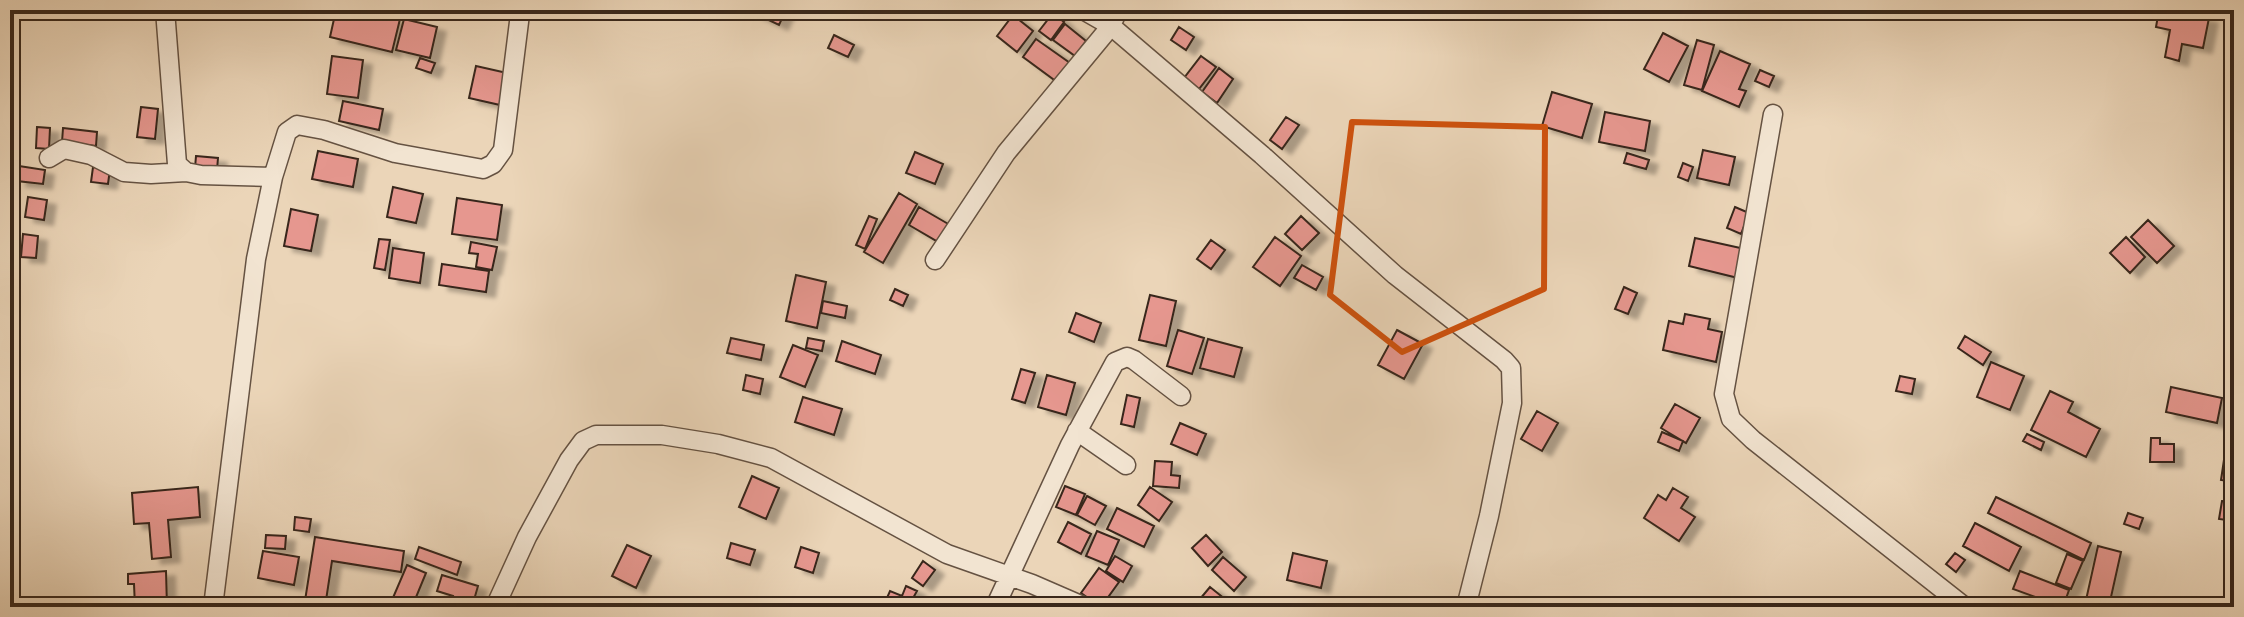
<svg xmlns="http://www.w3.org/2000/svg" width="2244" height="617" viewBox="0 0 2244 617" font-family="'IM FELL Great Primer',serif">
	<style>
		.building { fill: #e6978f; stroke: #38271b; stroke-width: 2; filter: url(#shadow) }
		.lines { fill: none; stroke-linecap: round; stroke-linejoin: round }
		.minor-casing { stroke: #655242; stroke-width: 21 }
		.minor { stroke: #f2e4d1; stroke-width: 18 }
		.marked { fill: none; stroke: #ce520e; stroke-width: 6; stroke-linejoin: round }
	</style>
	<defs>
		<filter id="shadow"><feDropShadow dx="9" dy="5" stdDeviation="2" flood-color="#0004"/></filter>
	</defs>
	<rect width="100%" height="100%" fill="#ebd5b8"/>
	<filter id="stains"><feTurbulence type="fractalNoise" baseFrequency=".0025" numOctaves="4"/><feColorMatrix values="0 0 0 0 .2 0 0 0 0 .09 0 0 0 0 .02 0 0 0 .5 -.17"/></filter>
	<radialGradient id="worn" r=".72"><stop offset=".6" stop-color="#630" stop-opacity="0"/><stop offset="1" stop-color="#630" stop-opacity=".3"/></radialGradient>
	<path class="building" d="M336 10H362L400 19 392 52 330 37Z
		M756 10H786L779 25 754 13Z
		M2159 10 2209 18 2203 48 2182 44 2179 61 2165 57 2170 30 2156 27Z
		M1053 13 1064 22 1051 40 1039 31Z
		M1013 15 1033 31 1017 52 997 36Z
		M404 19 437 27 430 58 396 50Z
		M1065 24 1086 41 1075 56 1053 40Z
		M1179 27 1194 37 1186 50 1171 40Z
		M1663 33 1688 46 1669 82 1644 69Z
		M834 35 854 45 848 57 828 48Z
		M1036 39 1070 63 1057 82 1023 57Z
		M1697 40 1714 45 1702 90 1684 85Z
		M1720 51 1750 64 1739 89 1746 91 1739 107 1702 91Z
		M332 56 363 60 358 98 327 94Z
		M1201 56 1216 67 1199 89 1184 78Z
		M420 58 435 63 431 73 416 68Z
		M476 66 507 73 500 105 469 98Z
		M1219 68 1233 79 1217 103 1202 92Z
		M1760 70 1774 76 1769 87 1755 81Z
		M1552 92 1592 104 1582 138 1542 126Z
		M343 101 383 109 379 130 339 121Z
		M141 107 158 109 155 139 137 137Z
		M1605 112 1650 121 1645 151 1599 142Z
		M1286 117 1299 125 1282 149 1270 140Z
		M37 127 50 128 49 149 36 148Z
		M63 128 97 132 96 146 62 142Z
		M1703 150 1735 157 1729 185 1697 178Z
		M318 151 358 159 353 187 312 179Z
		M915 152 943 164 935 184 906 173Z
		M1627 153 1649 160 1646 169 1624 163Z
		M196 156 218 158 217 170 195 168Z
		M1683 163 1693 167 1688 181 1678 177Z
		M19 166 45 170 43 184 17 181Z
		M93 167 110 169 108 184 91 182Z
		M393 187 423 194 416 223 387 217Z
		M899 193 917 204 883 263 864 252Z
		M28 197 47 200 44 220 25 217Z
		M457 198 502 205 497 240 452 234Z
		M919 207 950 225 940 243 909 225Z
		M1735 207 1749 213 1741 234 1727 228Z
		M291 209 318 215 311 251 284 246Z
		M869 216 877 219 865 249 856 245Z
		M1301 216 1319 233 1302 250 1285 234Z
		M2148 220 2174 246 2157 263 2131 237Z
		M23 234 38 236 36 258 21 257Z
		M1275 237 1301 256 1280 286 1253 267Z
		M2126 237 2145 257 2130 273 2110 253Z
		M1695 238 1745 249 1738 278 1689 266Z
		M379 239 390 240 385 270 374 268Z
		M1211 240 1225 250 1211 269 1197 259Z
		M471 242 497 247 492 270 476 267 478 254 469 253Z
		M393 248 424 253 420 283 389 278Z
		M442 264 489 271 486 292 439 285Z
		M1302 265 1323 277 1316 290 1294 278Z
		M796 275 826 282 817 328 786 321Z
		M1624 287 1637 293 1628 314 1615 309Z
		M895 289 908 295 903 306 890 300Z
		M1150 295 1176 301 1166 346 1139 340Z
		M823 301 847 306 845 318 821 313Z
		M1076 313 1101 323 1094 342 1069 332Z
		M1685 314 1710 319 1708 329 1722 332 1716 362 1663 350 1669 321 1683 324Z
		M1178 330 1204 338 1192 374 1167 366Z
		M1397 330 1423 344 1404 379 1378 365Z
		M1965 336 1991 352 1983 365 1958 348Z
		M731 338 764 345 761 360 727 353Z
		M808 338 824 341 822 351 806 348Z
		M1208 339 1242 348 1234 377 1200 368Z
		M842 341 881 355 875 374 836 361Z
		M793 345 818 355 805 387 780 377Z
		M1991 362 2024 376 2010 410 1977 397Z
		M1021 369 1035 373 1025 403 1012 399Z
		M746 375 763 379 760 394 743 390Z
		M1047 375 1075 383 1066 415 1038 407Z
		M1900 376 1915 379 1912 394 1896 391Z
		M2171 387 2222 398 2217 423 2166 412Z
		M2050 391 2073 402 2068 412 2100 429 2086 457 2031 430Z
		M1127 395 1140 398 1134 427 1121 424Z
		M803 397 842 409 834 435 795 422Z
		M1675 404 1700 418 1686 443 1661 428Z
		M1537 411 1558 423 1542 451 1521 439Z
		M1180 423 1206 434 1197 455 1171 444Z
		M1662 432 1683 441 1679 451 1658 442Z
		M2027 434 2044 442 2041 450 2023 441Z
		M2151 438H2160V444H2174V462H2150Z
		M2225 453 2234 454V482L2221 480Z
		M1155 461 1172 462 1171 475 1180 476 1179 488 1153 486Z
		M752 476 779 488 766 519 739 507Z
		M1065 486 1085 494 1076 515 1056 507Z
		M198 487 200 517 168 520 171 557 152 559 149 523 134 524 132 493Z
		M1150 487 1172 502 1159 521 1138 505Z
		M1673 488 1688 497 1681 508 1695 517 1679 541 1644 518 1658 495 1666 500Z
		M1087 496 1106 506 1095 525 1077 515Z
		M1996 497 2091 543 2084 560 1988 513Z
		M2222 501 2234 502V521L2219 519Z
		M1117 508 1154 526 1144 547 1107 529Z
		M2128 513 2143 518 2139 529 2124 524Z
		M295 517 311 519 309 532 294 530Z
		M1068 522 1091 534 1081 554 1058 542Z
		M1975 523 2021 547 2009 571 1963 546Z
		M1097 531 1119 540 1108 565 1086 556Z
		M266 535 286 536 285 549 265 548Z
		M1206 535 1222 552 1208 566 1192 548Z
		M315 537 404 551 401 572 332 561 325 607H304Z
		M731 543 755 550 750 565 727 558Z
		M627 545 651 556 636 588 612 576Z
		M2098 546 2121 552 2109 606 2086 600Z
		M419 547 461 562 457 575 415 559Z
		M801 547 819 553 813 573 795 567Z
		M263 551 299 557 294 585 258 578Z
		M1293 553 1327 561 1321 588 1287 580Z
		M1955 553 1965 560 1956 572 1946 564Z
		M2067 554 2083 561 2071 589 2056 583Z
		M1115 556 1132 566 1123 582 1106 571Z
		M1223 557 1246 577 1234 591 1212 570Z
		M923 561 935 570 923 586 912 578Z
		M407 565 426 573 412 607H389Z
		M1099 568 1119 582 1101 607 1081 593Z
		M166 571 167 607H135L134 584H128V574Z
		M2020 571 2069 590 2063 607 2013 589Z
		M442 575 478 586 472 607H450L453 596 437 591Z
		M906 586 917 591 912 600 915 601 913 607H883L890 591 902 596Z
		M1210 587 1231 604 1229 607H1196L1195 605Z"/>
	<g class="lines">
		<defs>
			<path id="minor" d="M165 10 177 164 186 172 201 175 273 177
				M1083 10 1111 26 1262 155 1395 275 1504 360 1511 368 1512 403 1489 516 1466 607
				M1773 114 1724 394 1731 419 1753 440 1965 607
				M49 158 64 149 91 155 124 172 151 174 186 172
				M935 260 1006 153 1111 26 1118 10
				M1077 431 1126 465
				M213 607 256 259 273 177 287 132 297 125 324 130 395 153 483 169 493 164 503 150 520 14 516 10
				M495 607 527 537 569 460 583 441 596 435H662L718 444 771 458 947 554 1032 584 1085 607
				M995 607 1070 445 1115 362 1127 357 1134 360 1181 396"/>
		</defs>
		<use href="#minor" class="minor-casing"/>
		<use href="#minor" class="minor"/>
	</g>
	<path class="marked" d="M1352 122 1545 127 1544 289 1402 352 1330 295Z"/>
	<rect width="2244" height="617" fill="none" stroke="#ebd5b8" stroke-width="40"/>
	<rect x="12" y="12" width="2220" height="593" fill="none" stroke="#38271b" stroke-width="4"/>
	<rect x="20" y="20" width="2204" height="577" fill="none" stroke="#38271b" stroke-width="2"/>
	<rect width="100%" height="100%" filter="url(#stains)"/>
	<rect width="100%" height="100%" fill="url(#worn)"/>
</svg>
